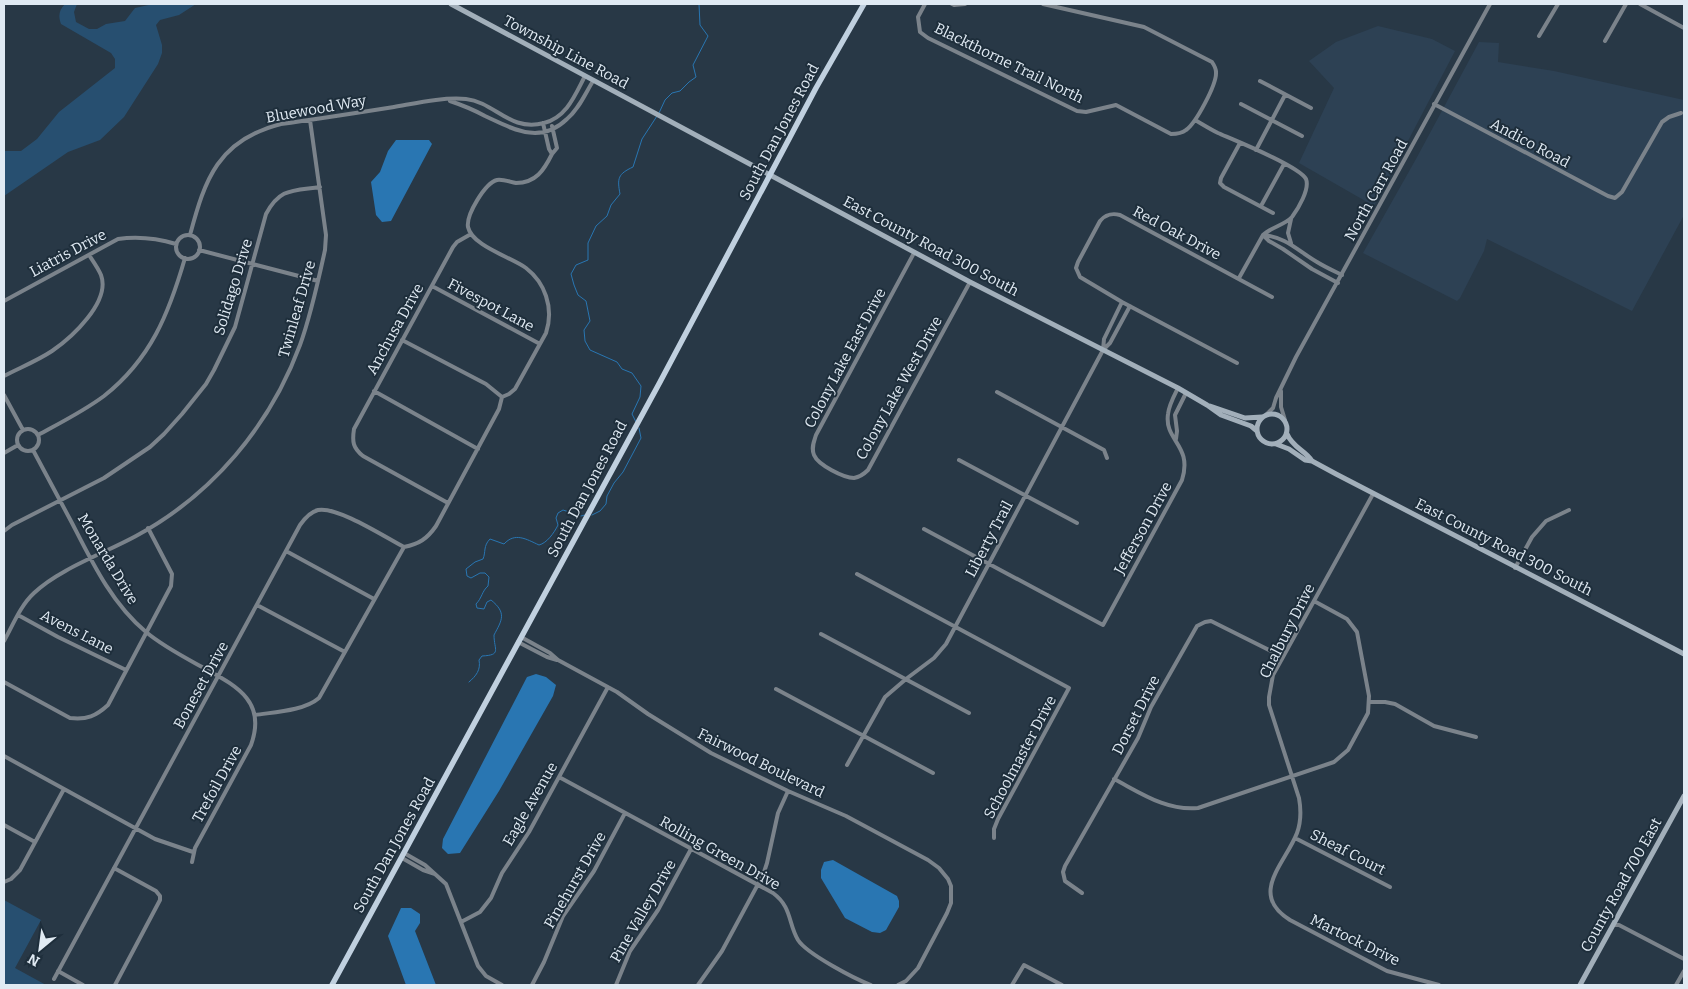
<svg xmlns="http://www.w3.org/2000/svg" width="1688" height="989" viewBox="0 0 1688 989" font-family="Bitter,serif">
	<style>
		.built { fill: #2d4154 }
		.green { fill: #274f70 }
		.water { fill: #2976b2 }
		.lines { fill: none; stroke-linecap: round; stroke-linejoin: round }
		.stream { stroke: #2976b2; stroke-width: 1 }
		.street { stroke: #7b838b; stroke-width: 4 }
		.secondary { stroke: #a2afba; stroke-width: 5 }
		.primary { stroke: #c0d0df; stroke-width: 5.5 }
		.labels { text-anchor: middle; stroke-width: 4; stroke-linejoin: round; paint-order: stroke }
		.street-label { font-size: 15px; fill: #e0eaf3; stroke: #1e2e3b }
	</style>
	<rect width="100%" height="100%" fill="#283846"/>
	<path class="built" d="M1378 26 1432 39 1455 51 1374 206 1299 163 1334 88 1309 61 1336 42Z
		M1479 42 1499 43 1498 62 1554 71 1684 100V215L1632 311 1487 239 1484 251 1460 298 1457 301 1363 253 1416 159Z"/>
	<path class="green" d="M65 4H77L74 12 76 22 89 29H97L106 24 125 21 135 8 153 4H196L179 15 160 20 156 25 162 45V53L158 64 124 117 100 140 68 152 4 196V151H21L37 139 59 112 115 68V59L111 53 61 24C58 16 59 10 65 4Z
		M4 900 41 920 15 968 46 985H4Z"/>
	<path class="water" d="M396 140H429L432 144 391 221 382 222 376 215 371 182 380 172 388 151Z
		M536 674 546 677 556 685 553 696 499 791 460 853 448 854 442 848 443 839 527 677Z
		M833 860 897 896 899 901V907L886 930 880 933 872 932 845 918 821 878V870L824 862Z
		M401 908H411L420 914V923L415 931 436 985H406L388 936Z"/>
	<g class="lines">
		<path class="stream" d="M659 113 665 100 672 93 680 91 689 82 696 77 693 65 708 36 700 25 699 4
			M636 422 632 414 640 397 641 386 632 373 622 369 617 362 590 350 585 341 584 330 590 321 586 301 578 295 574 285 571 274 576 265 588 260V243L596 226 607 216 611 205 620 194C617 178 618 174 633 167L642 139 657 116
			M592 515 600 511 606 504 607 496 614 483 623 472 641 438 639 428
			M469 682C476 676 481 670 479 660L482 656C502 655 494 650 494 635 502 620 507 613 491 600L487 602 484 609 477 608 476 604C482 598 482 591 488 586L489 577 485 573H480L471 578 467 576 466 569 475 562 483 559C486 552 483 546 490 539L504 544C515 532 526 539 539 545 547 543 554 533 558 525L556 518 558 513 563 510 581 516 585 515"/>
		<path class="street" d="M925 4 918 17 920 32 928 38 1077 111 1086 112 1116 105 1171 134C1176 134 1181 134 1186 130 1196 123 1217 84 1216 72 1216 68 1214 65 1212 62L1144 27 1043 4
			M952 4 954 5 965 4
			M1640 4 1684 28
			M1539 36 1558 4
			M1605 41 1626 4
			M1260 81 1311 108
			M450 101C462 105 474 110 485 116 513 129 540 145 567 119 579 109 585 94 593 81
			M1241 104 1302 136
			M1434 104 1608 196 1615 198 1622 192 1662 122 1669 117 1681 113
			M1195 120C1202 124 1210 129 1218 133 1234 140 1299 166 1306 179 1310 189 1298 209 1292 217 1285 225 1271 227 1263 235L1239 278
			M543 123 549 149 552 154 557 148 552 126
			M1240 143 1221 178 1220 183 1224 187 1273 213
			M1256 150 1285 95
			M1261 206 1284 164
			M190 235C205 179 218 140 281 124 318 119 356 113 394 107 417 103 442 97 466 99 495 102 509 132 544 123 567 117 575 95 585 76
			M1263 235C1286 237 1298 251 1317 262 1325 267 1334 271 1342 275
			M1263 235 1269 241 1283 249 1312 269 1338 283
			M176 247a12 12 0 1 1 24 0a12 12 0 1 1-24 0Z
			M1291 243 1288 233 1291 219
			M199 250 318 281
			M914 253 816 435C814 441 811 448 814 455 818 465 844 478 854 478 860 477 864 474 868 470L970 282
			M432 286 540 344
			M4 301 118 239C139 236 156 238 176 244
			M402 340 486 384 502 397
			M1103 350 1110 343 1130 306
			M1237 363 1122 302 1080 277 1076 268 1078 262 1100 221C1106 214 1112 213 1120 215L1272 297
			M4 376C19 368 37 361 52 351 71 338 111 302 101 275 98 268 93 261 89 255
			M374 391 478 449
			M1281 391V407L1285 420
			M997 392 1104 450 1107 458
			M4 395 23 430
			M502 397 509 394 515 389 546 333C550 321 550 308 546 296 542 284 535 275 526 268 511 257 472 246 468 227 466 215 485 183 497 180 503 179 510 182 516 183 536 183 544 170 552 154
			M1267 414 1273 408 1276 398 1296 357 1490 4
			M17 440a11 11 0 1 1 22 0a11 11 0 1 1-22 0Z
			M38 435C60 423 84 411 104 396 151 359 169 313 185 258
			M1176 439 1177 431 1175 415 1186 393
			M33 450C46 474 59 499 72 523 92 562 112 604 146 632 164 647 184 657 204 668 236 686 267 701 251 745L195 848 192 862
			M4 453 18 445
			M959 460 1077 523
			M1373 494 1283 657 1273 675 1269 697V705L1299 798C1301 809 1301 822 1297 833 1285 864 1248 894 1290 920L1387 971 1439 985
			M448 503 363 456C353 448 352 442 354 429L453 247 457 242 471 234
			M924 529 1103 625 1182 480C1193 445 1164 441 1168 414 1169 405 1174 396 1178 388
			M4 531 12 525 104 478 150 447 164 434 182 414 206 384 214 370 235 327 266 214C280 188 292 191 320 187
			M286 551 374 599
			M1515 568 1532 537 1546 521 1569 510
			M857 574 1069 688 998 819 994 829V838
			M257 605 345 652
			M18 615 58 637 126 670
			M821 634 969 713
			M521 637 550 653 558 660 617 692 648 714 711 753 788 791 846 816 928 860 939 868 948 879 951 886V903L947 913 918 968 906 981 898 985
			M4 641C13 625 20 606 34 593 59 569 105 553 136 536 212 495 270 426 300 345 311 315 318 282 325 250L326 235 310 120
			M518 642 547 657 557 660
			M4 682 70 718C87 720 96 716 108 705L171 586 172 574 148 528
			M776 689 933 773
			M1369 702H1385L1395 704 1434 726 1476 737
			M255 715C274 712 304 711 319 698L404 547
			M4 756 155 839 193 852
			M847 765 885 697 906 679 934 658 946 644 1103 350 1104 339 1122 302
			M559 777 773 893C792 907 788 923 798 940 807 954 855 979 871 985
			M1114 779C1141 793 1166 811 1198 808L1334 762 1348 750 1368 713 1369 696 1357 632 1347 619 1314 601
			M4 825 35 842
			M1295 838 1390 887
			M404 853 425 865 446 884 478 966 486 976 502 985
			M402 858 423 870 435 874
			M114 868 156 891 160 896V900L115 985
			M4 882 11 879 20 870 64 789
			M1082 893 1065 881 1063 872 1065 866 1138 738 1151 707 1197 626 1205 622 1211 621 1283 657
			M461 922 480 912 491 898 502 873 529 832 608 687
			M1613 925H1619L1684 959
			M58 971 83 985
			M54 979 300 525C305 518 310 512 318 510 337 506 385 537 404 547 419 544 427 539 436 526L499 409 502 397
			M532 985 544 962 563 916 594 871 625 813
			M616 985 630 951 658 910 691 849
			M698 985 722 951 763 875 767 863 778 813 788 791
			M1012 985 1024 965 1062 985
			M1676 985 1684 971"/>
		<path class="secondary" d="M451 4 970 282 1178 388 1207 405 1221 415 1251 426 1257 431
			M1210 406 1245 418 1262 417
			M1257 429a15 15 0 1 1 30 0a15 15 0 1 1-30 0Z
			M1287 434C1293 448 1305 450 1312 461
			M1276 444 1289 449 1305 460 1312 461 1336 474 1684 654
			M1580 985 1684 796"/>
		<path class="primary" d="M332 985 660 382 816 88 864 4"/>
	</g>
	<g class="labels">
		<g class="street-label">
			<text transform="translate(566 52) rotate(28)" y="5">Township Line Road</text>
			<text transform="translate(1009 63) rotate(26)" y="5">Blackthorne Trail North</text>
			<text transform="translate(316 109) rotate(-10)" y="5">Bluewood Way</text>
			<text transform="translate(779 132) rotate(-62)" y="5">South Dan Jones Road</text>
			<text transform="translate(1530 143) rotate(28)" y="5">Andico Road</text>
			<text transform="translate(1376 190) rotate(-61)" y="5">North Carr Road</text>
			<text transform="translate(1177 233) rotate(28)" y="5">Red Oak Drive</text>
			<text transform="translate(931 246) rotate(28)" y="5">East County Road 300 South</text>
			<text transform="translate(68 253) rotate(-28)" y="5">Liatris Drive</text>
			<text transform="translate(233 287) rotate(-73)" y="5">Solidago Drive</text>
			<text transform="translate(491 305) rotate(28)" y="5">Fivespot Lane</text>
			<text transform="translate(297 309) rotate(-74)" y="5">Twinleaf Drive</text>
			<text transform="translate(395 329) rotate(-61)" y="5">Anchusa Drive</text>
			<text transform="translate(845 358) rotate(-62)" y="5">Colony Lake East Drive</text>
			<text transform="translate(899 388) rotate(-61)" y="5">Colony Lake West Drive</text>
			<text transform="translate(587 489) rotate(-62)" y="5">South Dan Jones Road</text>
			<text transform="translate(1143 528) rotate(-61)" y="5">Jefferson Drive</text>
			<text transform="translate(989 539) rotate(-62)" y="5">Liberty Trail</text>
			<text transform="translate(1504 547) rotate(27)" y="5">East County Road 300 South</text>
			<text transform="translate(108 559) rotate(59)" y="5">Monarda Drive</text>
			<text transform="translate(1287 631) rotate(-63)" y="5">Chalbury Drive</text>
			<text transform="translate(77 632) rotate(27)" y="5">Avens Lane</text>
			<text transform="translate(201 685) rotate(-61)" y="5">Boneset Drive</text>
			<text transform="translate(1136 715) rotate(-63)" y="5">Dorset Drive</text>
			<text transform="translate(1020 757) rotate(-62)" y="5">Schoolmaster Drive</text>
			<text transform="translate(761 763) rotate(26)" y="5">Fairwood Boulevard</text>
			<text transform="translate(217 784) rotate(-61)" y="5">Trefoil Drive</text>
			<text transform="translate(530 804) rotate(-60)" y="5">Eagle Avenue</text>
			<text transform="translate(394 845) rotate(-61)" y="5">South Dan Jones Road</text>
			<text transform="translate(1348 852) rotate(27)" y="5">Sheaf Court</text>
			<text transform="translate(720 853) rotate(29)" y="5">Rolling Green Drive</text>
			<text transform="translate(575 880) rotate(-60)" y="5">Pinehurst Drive</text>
			<text transform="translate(1621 885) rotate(-61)" y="5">County Road 700 East</text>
			<text transform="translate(643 911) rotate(-60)" y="5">Pine Valley Drive</text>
			<text transform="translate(1355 940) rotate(26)" y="5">Martock Drive</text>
		</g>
	</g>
	<rect width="1688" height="989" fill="none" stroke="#e0eaf3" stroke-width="10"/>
	<g transform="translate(40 949) rotate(209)" stroke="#1e2e3b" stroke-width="4" paint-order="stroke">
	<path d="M0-4L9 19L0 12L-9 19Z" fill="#e0eaf3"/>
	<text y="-8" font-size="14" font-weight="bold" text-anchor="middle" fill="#e0eaf3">N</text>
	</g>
</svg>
